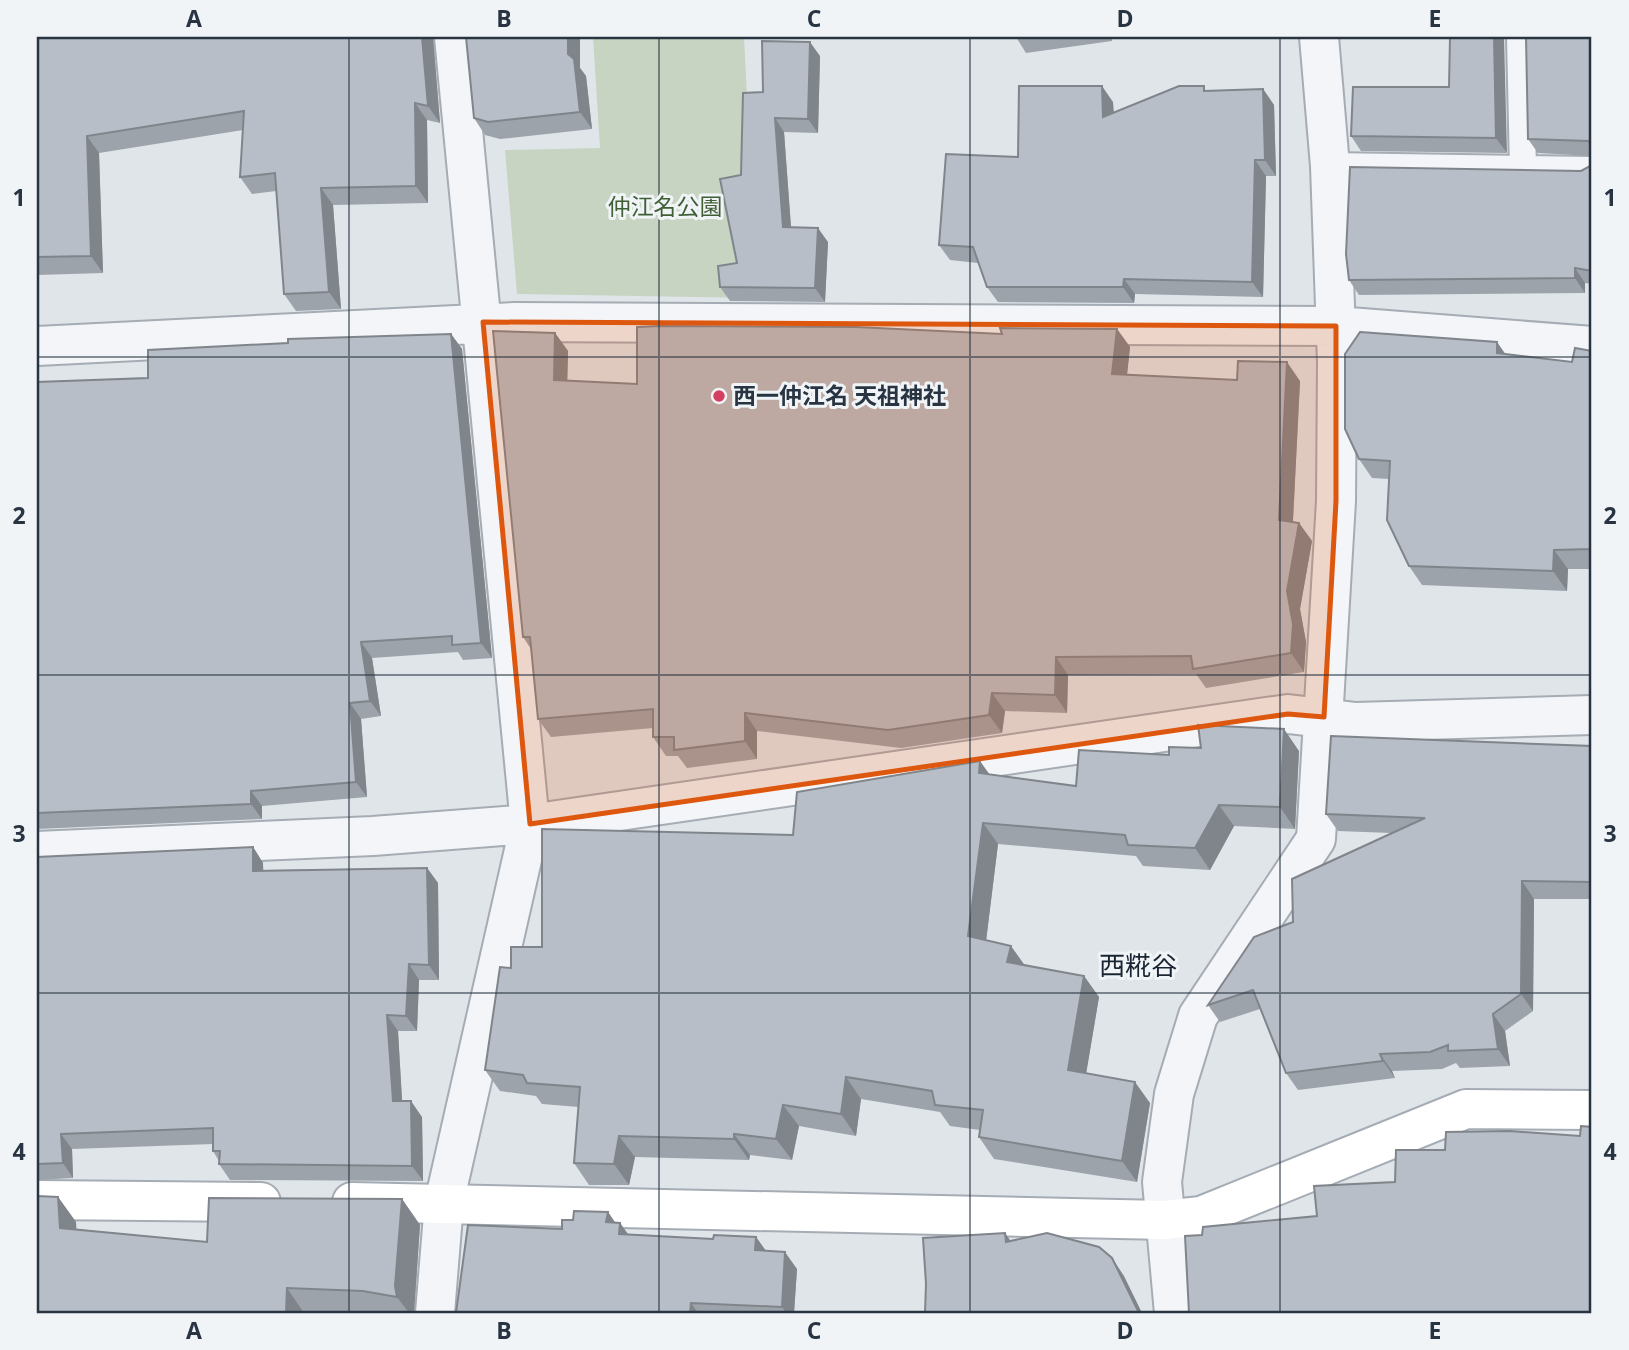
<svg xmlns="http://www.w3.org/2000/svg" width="1629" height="1350" viewBox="0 0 1629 1350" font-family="'Open Sans','Noto Sans JP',sans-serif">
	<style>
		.green { fill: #c7d4c1 }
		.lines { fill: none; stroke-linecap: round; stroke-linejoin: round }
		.lane-casing { stroke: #a5acb4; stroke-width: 30 }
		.street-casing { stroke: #a5acb4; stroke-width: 42 }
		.secondary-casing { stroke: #a5acb4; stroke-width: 42 }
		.lane { stroke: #f3f5f8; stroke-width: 26 }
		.street { stroke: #f3f5f8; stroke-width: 38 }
		.secondary { stroke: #fff; stroke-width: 38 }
		.wall { fill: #9da3ab }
		.shaded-wall { fill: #80858b }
		.building { fill: #b7bec7; stroke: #80858b; stroke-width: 2 }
		.marked { fill: #de570f; fill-opacity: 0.2; stroke: #de570f; stroke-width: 5; stroke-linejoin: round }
		.grid { fill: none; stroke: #283442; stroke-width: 2; stroke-opacity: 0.55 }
		.poi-dot { fill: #d44062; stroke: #f0f4f7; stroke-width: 2.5 }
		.labels { text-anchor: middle; stroke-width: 6; stroke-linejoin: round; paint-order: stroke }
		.park-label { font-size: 23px; fill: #405f35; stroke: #f0f4f7 }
		.poi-label { font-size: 23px; font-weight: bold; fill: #283442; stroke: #f0f4f7; text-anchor: start }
		.quarter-label { font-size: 26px; fill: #1a2533; stroke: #f0f4f7 }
		.neatline { fill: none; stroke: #283442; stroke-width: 2.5 }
		.grid-label { font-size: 23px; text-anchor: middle; font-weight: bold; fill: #283442 }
	</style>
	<rect width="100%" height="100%" fill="#e0e5ea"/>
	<path class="green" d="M593 37H744L757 298 517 294 505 150 600 148Z"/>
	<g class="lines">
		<defs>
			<path id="lane" d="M1520 37 1523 169
				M1330 166 1592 170"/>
			<path id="street" d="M37 346 515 322 1336 326 1592 346
				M37 851 373 836 530 824 1288 714 1356 722 1592 715
				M435 1313 444 1203 530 824 454 37
				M1174 1313 1162 1182 1174 1094 1198 1016 1316 839 1336 501 1337 362 1330 166 1319 37"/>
			<path id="secondary" d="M37 1200 261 1202
				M352 1202 1164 1220 1201 1216 1466 1109 1592 1110"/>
		</defs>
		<use href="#lane" class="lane-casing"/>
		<use href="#street" class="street-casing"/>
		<use href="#secondary" class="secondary-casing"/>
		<use href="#lane" class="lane"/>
		<use href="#street" class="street"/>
		<use href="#secondary" class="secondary"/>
	</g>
	<path class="wall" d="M37 37H433L440 123 427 120 428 203 333 205 341 309 296 311 284 294 276 191 252 194 240 177 243 130 99 153 103 273 37 275Z
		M580 37V68L586 76 592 129 500 139 485 135 474 118Z
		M1016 37H1112V41L1026 53Z
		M1450 37 1507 153 1361 151 1351 136 1449 87Z
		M1592 37V156L1538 153 1528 139Z
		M820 56 818 133 784 132 791 227 828 242 825 302 730 301 720 287 737 263 741 175 763 92Z
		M1263 89 1274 105 1276 176H1266L1263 297 1135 294 1134 303 998 302 987 287 978 263 950 260 939 245 1018 157 1113 102 1114 112 1207 91Z
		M1592 165V284L1585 283V293L1359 295 1349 280Z
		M1117 329 1130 347 1127 375 1237 380 1300 381 1293 522 1299 523 1312 541 1300 609 1306 642 1304 672 1206 688 1196 674 1068 675 1067 713 1005 711 1002 733 901 748 757 731V759L687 768 678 756H666L653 737V728L551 737 538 719 531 649 523 637 555 333 568 351 567 380 637 384 1002 334Z
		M451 334 462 349 492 658 463 660 458 652 372 658 381 716 361 719 367 797 262 806V819L37 829V381L38 382 148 378 288 343Z
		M1592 351V569H1568L1567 591 1422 585 1409 566 1389 479 1372 478 1359 459 1506 354 1572 362Z
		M1592 746V899H1534L1533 1011 1505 1031 1510 1066 1460 1068 1456 1063 1442 1069 1392 1071 1395 1078 1298 1090 1286 1073 1260 1009 1220 1022 1208 1005 1293 922 1391 833 1338 831 1326 814Z
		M1299 751 1295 829 1234 826 1210 870 1143 866 1136 856 998 844 986 940 1024 965 1084 976 1099 997 1086 1074 1150 1103 1137 1182 994 1159 979 1137 980 1130 950 1126 940 1112 861 1099 856 1136 799 1126 792 1160 750 1155 749 1160 635 1157 629 1185H589L574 1163 579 1107 542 1104 536 1096 500 1091 485 1070 511 968 542 947 793 835 990 775 1076 786 1169 755Z
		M253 847 263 863V870L427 868 438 883 439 980H419L417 1031H398L402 1101 422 1117 423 1181 230 1180 219 1164V1161L213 1151V1144L72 1149 73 1178 37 1180V857Z
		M58 1197 76 1222V1229L207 1242 402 1199 420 1225 414 1313H37Z
		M608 1212 615 1223H620L628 1234 713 1239 756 1237 766 1251 797 1269 794 1313H456L573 1220Z"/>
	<path class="shaded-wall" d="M422 37H433L440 123 428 106Z
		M568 37H580V68L586 76 592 129 580 112 568 54Z
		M1494 37H1504L1507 153 1496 138Z
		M810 42 820 56 818 133 808 119Z
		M1102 86 1113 102 1114 132 1103 117Z
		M1263 89 1274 105 1276 176 1265 160Z
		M415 103 427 120 428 203 416 186Z
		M775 118 784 132 792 241 783 227Z
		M87 136 99 153 103 273 91 256Z
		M1255 160 1266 176 1263 297 1252 282Z
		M321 188 333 205 341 309 329 292Z
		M818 228 828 242 825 302 815 288Z
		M1575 268 1585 283V293L1575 278Z
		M1124 279 1135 294 1134 303 1123 287Z
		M1117 329 1130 347 1125 393 1112 374Z
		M555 333 568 351 567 398 554 380Z
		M451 334 462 349 492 658 481 643Z
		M1497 342 1511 362 1497 353Z
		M1287 362 1300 381 1292 538 1279 520Z
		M1299 523 1312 541 1300 609 1306 642 1304 672 1291 653 1287 591Z
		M1554 550 1568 569 1567 591 1553 571Z
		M361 642 372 658 381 716 370 701Z
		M1056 657 1068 675 1067 713 1055 695Z
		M992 693 1005 711 1002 733 989 715Z
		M350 703 361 719 367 797 356 782Z
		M745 713 757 731V759L745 741Z
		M1284 729 1299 751 1295 829 1280 807Z
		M980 761 995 782 979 773Z
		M251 791 262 806V819L251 804Z
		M1219 805 1234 826 1210 870 1195 848Z
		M983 823 998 844 984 958 968 936Z
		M253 847 263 863 264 886 253 871Z
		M427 868 438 883 439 980 429 965Z
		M1522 881 1534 899 1533 1011 1521 994Z
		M1011 946 1026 967 1007 962Z
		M409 964 419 980 417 1031 406 1016Z
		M1084 976 1099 997 1083 1092 1068 1070Z
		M1493 1014 1505 1031 1510 1066 1498 1049Z
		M387 1015 398 1031 403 1117 393 1101Z
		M1380 1054 1392 1071 1395 1078 1383 1061Z
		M846 1077 861 1099 856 1136 841 1114Z
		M1135 1082 1150 1103 1137 1182 1122 1161Z
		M411 1101 422 1117 423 1181 412 1166Z
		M783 1105 799 1126 792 1160 776 1139Z
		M61 1134 72 1149 73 1178 63 1163Z
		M734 1134 750 1155 749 1160 734 1139Z
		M619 1136 635 1157 629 1185 614 1164Z
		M58 1197 76 1222 78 1253 60 1228Z
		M402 1199 420 1225 414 1313H409L397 1297 395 1286Z
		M608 1212 619 1228 620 1223 632 1240 631 1251 606 1222Z
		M1005 1233 1017 1250 1006 1242Z
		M756 1237 768 1254 755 1250Z
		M785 1252 797 1269 794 1313H786L782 1307Z
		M1112 1258 1124 1276 1142 1313H1139Z
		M287 1288 304 1313H286Z
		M691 1303 698 1313H690Z"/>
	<path class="building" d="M37 37H422L428 106 415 103 416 186 321 188 329 292 284 294 275 173 240 177 244 111 87 136 91 256 37 257Z
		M466 37H568V54L574 59 580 112 488 122 474 118Z
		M1450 37H1494L1496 138 1351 136 1353 87H1449Z
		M1526 37H1592V147L1589 141 1528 139Z
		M762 41 810 42 808 119 775 118 783 227 818 228 815 288 720 287 718 266 737 263 720 179 741 175 743 93 763 92Z
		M1019 86H1102L1103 117 1179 86H1204V91L1263 89 1265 160H1255L1252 282 1124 279 1123 287H987L973 247 939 245 946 154 1018 157Z
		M1592 165V271L1575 268V278L1349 280 1346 254 1350 167 1581 171Z
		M659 326 856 327 1002 334 1000 328 1117 329 1112 374 1237 380 1238 361 1287 362 1279 520 1299 523 1287 591 1293 624 1291 653 1193 669 1191 656 1056 657 1055 695 992 693 989 715 888 730 745 713V741L674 750V737H653V709L538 719 530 637H523L493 331 555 333 554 380 637 384V327Z
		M1360 332 1497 342V353L1572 362 1575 348 1592 351V549L1554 550 1553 571 1409 566 1387 520 1390 461 1359 459 1345 429V354Z
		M451 334 481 643 452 645V636L361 642 370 701 350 703 356 782 251 791V804L37 813V382L148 378V350L288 343V339Z
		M1198 725 1284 729 1280 807 1219 805 1195 848 1128 845 1125 835 983 823 968 936 1011 946 1007 962 1084 976 1068 1070 1135 1082 1122 1161 979 1137 983 1110 935 1105 932 1091 846 1077 841 1114 783 1105 776 1139 734 1134V1139L619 1136 614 1164 574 1163 580 1087 527 1083 523 1075 485 1070 500 967 511 968V947H542V829L793 835 797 792 980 761 979 773 1076 786 1079 750 1169 755V747L1201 748Z
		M1331 736 1592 746V882L1522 881 1521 994 1493 1014 1498 1049 1448 1051V1045L1430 1052 1380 1054 1383 1061 1286 1073 1253 990 1208 1005 1254 937 1293 922 1292 879 1425 818 1326 814Z
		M253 847V871L427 868 429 965 409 964 406 1016 387 1015 393 1101H411L412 1166 219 1164 220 1151H213V1128L61 1134 63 1163 37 1164V857Z
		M1581 1126 1592 1127V1313H1189L1185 1236 1202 1235 1203 1227 1317 1216 1314 1186 1395 1182 1396 1150H1445L1446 1132 1510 1131 1580 1136Z
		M37 1196 58 1197 60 1228 207 1242 209 1198 402 1199 395 1286 397 1297 363 1291 287 1288 286 1313H37Z
		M574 1211 608 1212 606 1222 620 1223 619 1234 713 1239 714 1235 756 1237 755 1250 785 1252 782 1307 691 1303 690 1313H456L468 1225 562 1229V1220H573Z
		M1005 1233 1006 1242 1047 1233 1099 1247 1112 1258 1139 1313H925L926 1284 923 1238Z"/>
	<path class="marked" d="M483 322 1336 326V501L1324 717 1288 714 530 824Z"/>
	<path class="grid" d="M349 37V1313M659 37V1313M970 37V1313M1280 37V1313M37 357H1592M37 675H1592M37 993H1592"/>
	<circle class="poi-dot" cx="719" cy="396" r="7"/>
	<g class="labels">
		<g class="park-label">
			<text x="665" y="215">仲江名公園</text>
		</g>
		<g class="poi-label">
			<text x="733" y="404">西一仲江名 天祖神社</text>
		</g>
		<g class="quarter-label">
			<text x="1138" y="975">西糀谷</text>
		</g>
	</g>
	<rect width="1629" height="1350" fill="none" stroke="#f0f4f7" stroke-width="77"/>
	<rect x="38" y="38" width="1552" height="1274" class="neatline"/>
	<g class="grid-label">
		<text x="194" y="27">A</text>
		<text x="504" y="27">B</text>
		<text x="814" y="27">C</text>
		<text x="1125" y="27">D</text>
		<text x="1435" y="27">E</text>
		<text x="19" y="206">1</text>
		<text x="1610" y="206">1</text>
		<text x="19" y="524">2</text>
		<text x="1610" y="524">2</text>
		<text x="19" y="842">3</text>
		<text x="1610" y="842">3</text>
		<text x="19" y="1160">4</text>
		<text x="1610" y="1160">4</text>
		<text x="194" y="1339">A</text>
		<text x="504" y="1339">B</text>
		<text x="814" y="1339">C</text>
		<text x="1125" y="1339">D</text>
		<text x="1435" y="1339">E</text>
	</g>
</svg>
